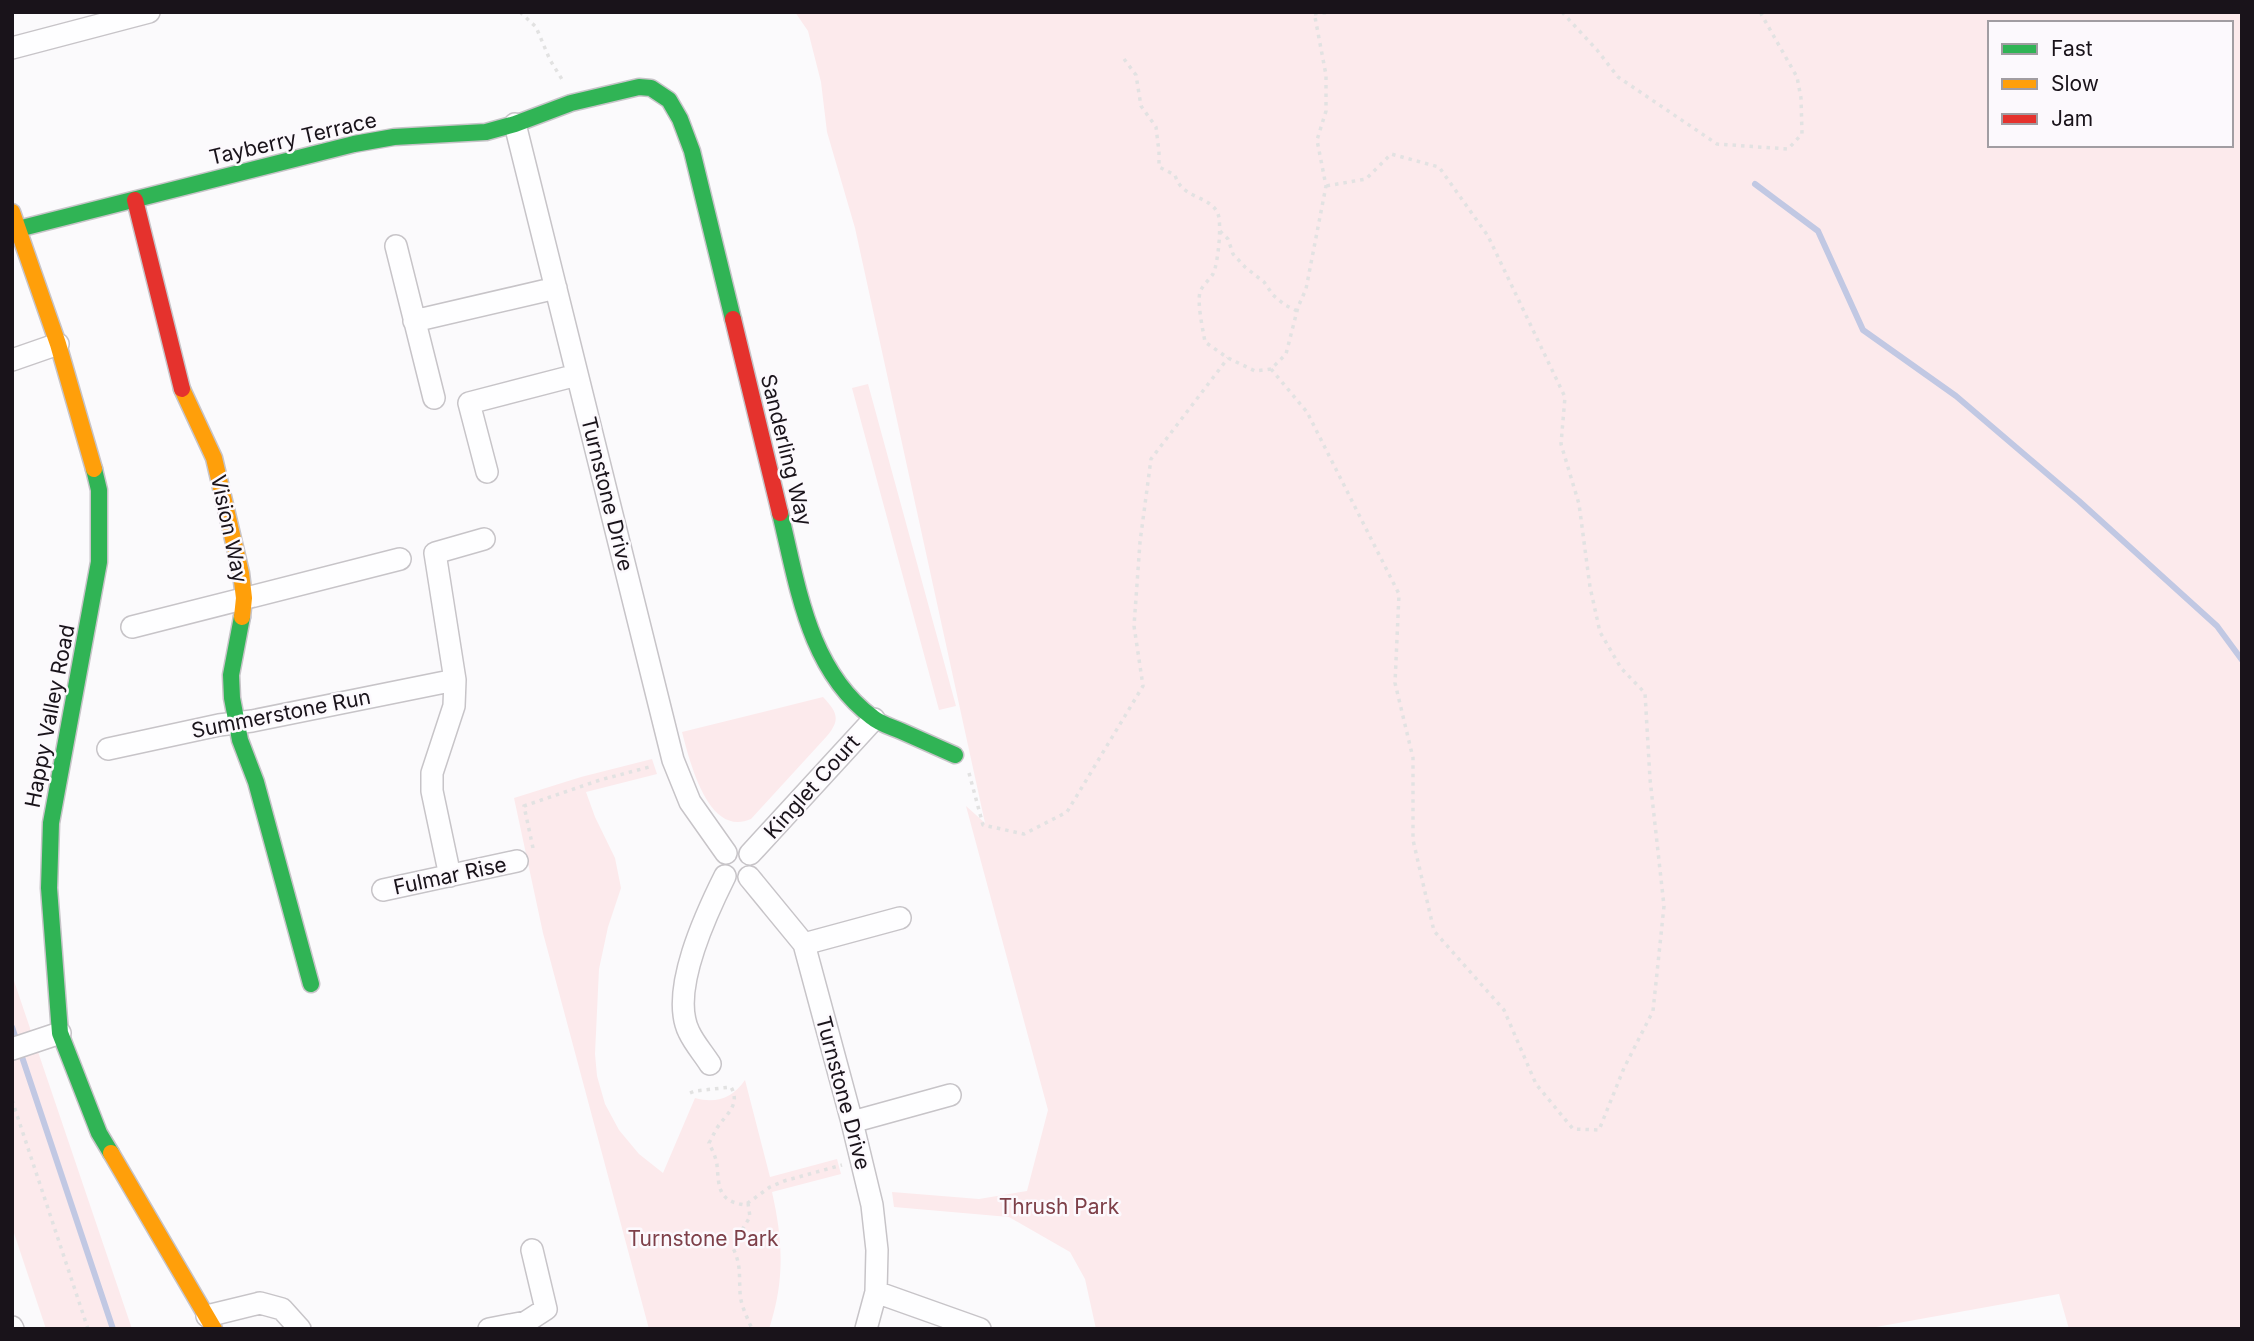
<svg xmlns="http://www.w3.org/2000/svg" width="2254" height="1341" viewBox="0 0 2254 1341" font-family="Inter,sans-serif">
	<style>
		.green { fill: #fceaec; fill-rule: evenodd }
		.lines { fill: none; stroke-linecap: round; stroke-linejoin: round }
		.stream { stroke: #c1c8e3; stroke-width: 6 }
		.street-casing { stroke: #c7c4c8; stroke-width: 24 }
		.fast-casing { stroke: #c7c4c8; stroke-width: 19 }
		.slow-casing { stroke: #c7c4c8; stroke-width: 19 }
		.jam-casing { stroke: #c7c4c8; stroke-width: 19 }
		.path { stroke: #e2e2e2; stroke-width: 3.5; stroke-dasharray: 3.5 5; stroke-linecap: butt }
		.street { stroke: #fefeff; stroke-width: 21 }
		.fast { stroke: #30b455; stroke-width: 16 }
		.slow { stroke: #ff9f0a; stroke-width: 16 }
		.jam { stroke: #e5322d; stroke-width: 16 }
		.labels { text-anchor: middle; stroke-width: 5; stroke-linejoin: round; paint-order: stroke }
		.street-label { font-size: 21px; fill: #19131a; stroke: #fcf9fd }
		.park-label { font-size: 21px; fill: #7e4049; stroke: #fcf9fd }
	</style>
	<rect width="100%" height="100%" fill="#fbfafc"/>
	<path class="green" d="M795 12H2242V1329H2069L2059 1294 1865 1329H1096L1085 1279 1070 1252 1009 1217 894 1207 892 1192 979 1199 1027 1191 1048 1110 966 806 985 823 855 228 827 132 821 82 808 31ZM1990 23H2231V145H1990Z
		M868 384 956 706 939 710 852 388Z
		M823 697C837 712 841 719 827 736L751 819C708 838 690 762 682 732Z
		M652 759 657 774 586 792 595 817 615 858 621 888 608 927 599 969 595 1054 597 1076 605 1104 619 1130 639 1154 663 1173 695 1098C716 1104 733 1098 745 1080L770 1177 837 1159 841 1174 772 1192C783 1241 785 1280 769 1329H649L543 933 514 798 581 777Z
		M12 975 132 1329H46L12 1227Z"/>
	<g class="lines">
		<path class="stream" d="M1755 184 1818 231 1863 330 1956 396 2079 501 2217 626 2242 660
			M12 1027 113 1329"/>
		<defs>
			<path id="street" d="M12 48 149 12
				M515 124 673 760 690 802 726 853
				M396 246 434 398
				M414 321 556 288
				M12 360 58 344
				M487 472 469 403 577 375
				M132 627 400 559
				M108 749 219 725 252 721 455 680
				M750 854 874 719
				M450 876 432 791V773L454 706 455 680 435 553 484 539
				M749 877 804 944 852 1122 872 1205 877 1250 876 1292 866 1329
				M383 890 517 861
				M804 944 900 918
				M12 1049 60 1033
				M710 1064C703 1053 694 1043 689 1032 669 992 707 912 725 876
				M852 1122 950 1095
				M876 1292 980 1329
				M207 1316 260 1303 282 1309 300 1329
				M12 1327 13 1329
				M489 1329 526 1322 546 1309 532 1250"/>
			<path id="fast" d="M18 229 354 144 394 137 486 132 515 124 571 103 639 87 651 88 669 100 680 119 692 151 733 319
				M94 469 99 490V562L51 823 49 888 60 1033 99 1133 111 1153
				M780 513C798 586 808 669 872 717 880 724 892 727 901 731 919 739 937 747 955 755
				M242 617 231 675 232 698 240 740 256 782 311 984"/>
			<path id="slow" d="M12 212 58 344 94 469
				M182 389 214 458 241 573 244 598 242 617
				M111 1153 214 1329"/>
			<path id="jam" d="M135 200 182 389
				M733 319 780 513"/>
		</defs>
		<use href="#street" class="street-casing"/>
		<use href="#fast" class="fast-casing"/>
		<use href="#slow" class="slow-casing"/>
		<use href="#jam" class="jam-casing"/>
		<path class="path" d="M520 12 536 27 550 60 563 81
			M1562 12 1597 50 1618 77 1717 144 1788 149 1802 134 1801 98 1797 77 1760 12
			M1314 14 1332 12
			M1124 59 1136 75 1141 106 1156 127 1159 152V167L1175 175C1182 200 1211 195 1218 214 1222 225 1218 264 1213 274 1209 280 1202 286 1200 292 1197 304 1203 330 1205 342L1228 358 1255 371 1271 369 1286 354 1298 307 1306 289 1326 186 1317 140 1326 111V75L1314 12
			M1220 231 1228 239 1233 254 1245 267 1264 282 1273 295 1285 305 1297 311
			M1271 369 1307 412 1399 594 1395 683 1413 758V840L1434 931 1504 1010 1536 1084 1573 1129 1599 1130 1624 1068 1653 1011 1664 906 1650 779 1645 693 1621 668 1600 632 1590 587 1579 504 1561 444 1565 397 1488 236 1439 167 1391 154 1366 179 1326 186
			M969 773 983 825 1024 834 1067 812 1143 686 1134 626 1140 542 1151 459 1228 358
			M533 848 524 806 600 780 653 766
			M690 1093 695 1091 731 1087C741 1105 726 1114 717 1128 714 1133 712 1138 709 1143 712 1150 716 1157 717 1165 719 1188 718 1201 745 1205L770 1187 784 1181 842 1165
			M12 1100 88 1329
			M748 1203 750 1217 738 1236 733 1248C741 1265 739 1273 740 1291 740 1304 747 1317 752 1329"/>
		<use href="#street" class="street"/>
		<use href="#fast" class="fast"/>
		<use href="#slow" class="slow"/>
		<use href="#jam" class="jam"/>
	</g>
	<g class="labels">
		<g class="street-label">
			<text transform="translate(293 139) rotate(-13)" y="7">Tayberry Terrace</text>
			<text transform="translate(786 450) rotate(76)" y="7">Sanderling Way</text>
			<text transform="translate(607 494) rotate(76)" y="7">Turnstone Drive</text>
			<text transform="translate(229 529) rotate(78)" y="7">Vision Way</text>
			<text transform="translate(281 714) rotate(-11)" y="7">Summerstone Run</text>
			<text transform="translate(50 716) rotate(-79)" y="7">Happy Valley Road</text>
			<text transform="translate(812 787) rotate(-48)" y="7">Kinglet Court</text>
			<text transform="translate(450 876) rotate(-12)" y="7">Fulmar Rise</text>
			<text transform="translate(843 1093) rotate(75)" y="7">Turnstone Drive</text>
		</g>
		<g class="park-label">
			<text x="1059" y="1214">Thrush Park</text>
			<text x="703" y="1246">Turnstone Park</text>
		</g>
	</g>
	<rect width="2254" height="1341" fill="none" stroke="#19131a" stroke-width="28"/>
	<rect x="1988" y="21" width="245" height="126" fill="#fcf9fd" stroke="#a19da2" stroke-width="2"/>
	<rect x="2002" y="44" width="35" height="10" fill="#30b455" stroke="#a19da2" stroke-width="2"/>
	<text x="2051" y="56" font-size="21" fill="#19131a">Fast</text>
	<rect x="2002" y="79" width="35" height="10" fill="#ff9f0a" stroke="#a19da2" stroke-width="2"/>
	<text x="2051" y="91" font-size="21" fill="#19131a">Slow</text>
	<rect x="2002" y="114" width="35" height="10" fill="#e5322d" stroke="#a19da2" stroke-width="2"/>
	<text x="2051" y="126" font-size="21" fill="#19131a">Jam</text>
</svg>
